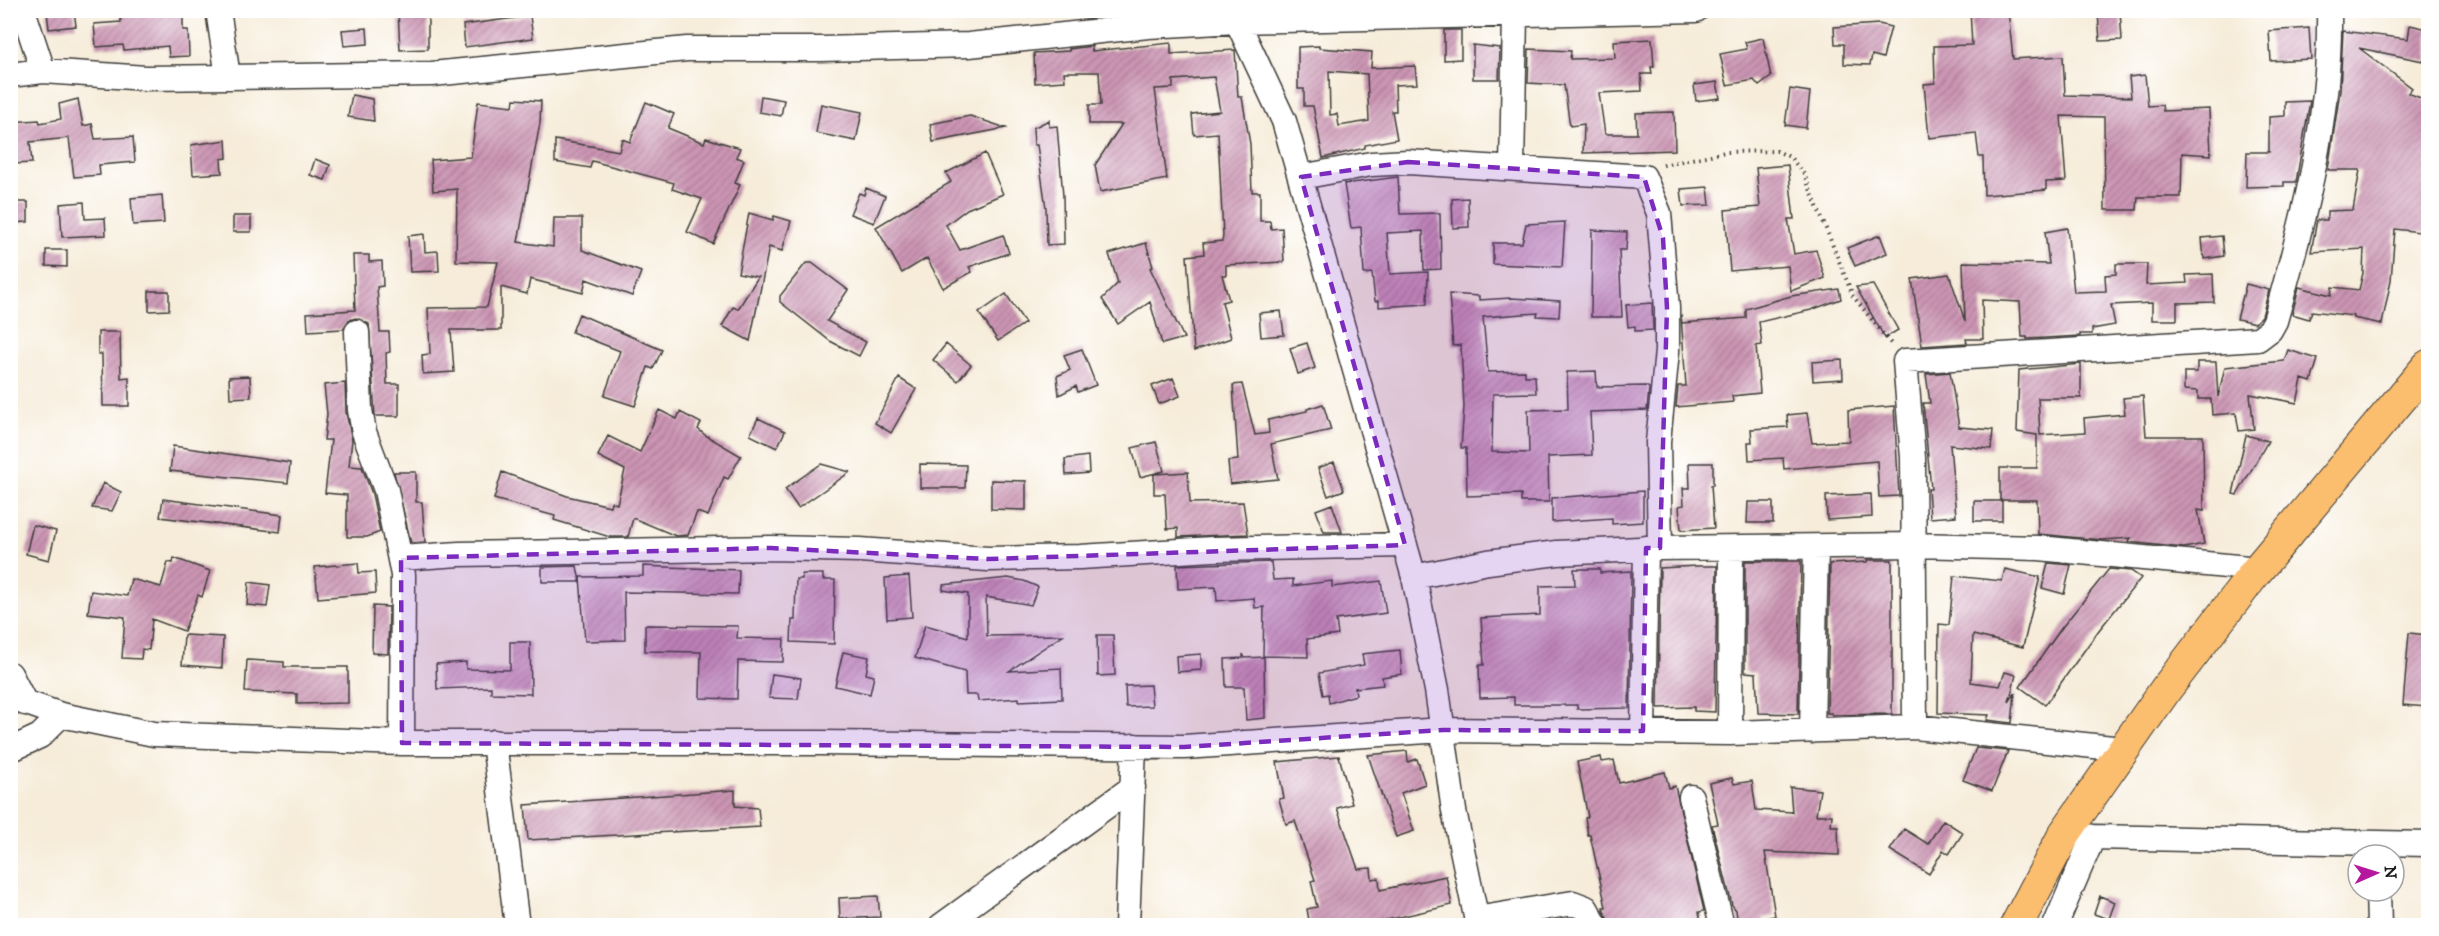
<svg xmlns="http://www.w3.org/2000/svg" width="2439" height="936" viewBox="0 0 2439 936" font-family="'IM FELL DW Pica',serif">
	<style>
		.building { fill: url(#building-hatch); fill-rule: evenodd }
		.lines { fill: none; stroke-linecap: round; stroke-linejoin: round }
		.minor-casing { stroke: #3d3b38; stroke-width: 27 }
		.major-casing { stroke: #3d3b38; stroke-width: 34 }
		.path { stroke: #3d3b38; stroke-width: 4; stroke-dasharray: 1.5 4.5; stroke-linecap: butt }
		.minor { stroke: #fff; stroke-width: 24 }
		.major { stroke: #fbbd6e; stroke-width: 32 }
		.marked { fill: #7b2cbf; fill-opacity: 0.2; stroke: #7b2cbf; stroke-width: 4.5; stroke-dasharray: 12 8; stroke-linejoin: round }
	</style>
	<defs>
		<pattern id="building-hatch" width="6" height="6" patternUnits="userSpaceOnUse" patternTransform="scale(1.5)"><rect width="6" height="6" fill="#cc95b4"/><path d="M-1 1l2-2M0 6l6-6M5 7l2-2" fill="none" stroke="#a57992"/></pattern>
	</defs>
	<rect width="100%" height="100%" fill="#fff"/>
	<filter id="ink" filterUnits="userSpaceOnUse"><feTurbulence type="fractalNoise" baseFrequency=".0167" numOctaves="2"/><feDisplacementMap in="SourceGraphic" scale="12" xChannelSelector="R" yChannelSelector="G"/><feConvolveMatrix kernelMatrix="1 2 1 2 8 2 1 2 1" color-interpolation-filters="sRGB"/></filter>
	<filter id="wash" filterUnits="userSpaceOnUse"><feTurbulence type="fractalNoise" baseFrequency=".008" numOctaves="4" result="noise"/><feDisplacementMap in="SourceGraphic" scale="24" xChannelSelector="R" yChannelSelector="G"/><feGaussianBlur stdDeviation="1.35" result="paint"/><feColorMatrix in="noise" values="0 0 0 0 0 0 0 0 0 0 0 0 0 0 0 0 0 1.4 0 .05"/><feComposite in="paint" operator="in"/></filter>
	<g filter="url(#wash)">
		<rect width="100%" height="100%" fill="#f6ecd9"/>
		<g id="blocks">
			<path class="building" d="M74 10 76 26 49 29 47 12Z
				M120 10H183V30H188L189 56 169 57 168 46 124 50 123 45 96 47 94 24 121 22Z
				M398 10H428V49L400 50Z
				M1970 10H2008L2013 59 2063 56 2065 95 2131 97 2129 77 2145 75 2148 106 2162 105 2163 111 2209 109 2211 155 2182 153 2181 197H2138L2137 210H2105L2104 117 2061 116 2066 181 2046 182V190L1984 195 1983 157H1979L1976 133 1929 138 1924 84 1935 83 1934 46 1972 45Z
				M2120 11 2122 40 2100 41 2098 13Z
				M530 16 533 38 465 47 463 25Z
				M1879 24 1891 27 1883 58 1872 55 1870 65 1844 64V44H1835L1834 27Z
				M2410 25 2428 29V62L2359 48 2412 88 2408 93 2428 101V233L2395 229 2391 280 2382 324 2353 318 2354 316 2312 311 2309 319 2292 314 2299 287 2331 295 2332 287 2359 290 2363 273 2364 249 2311 252 2317 220H2327V211L2353 210 2360 170H2328L2340 91 2343 31 2408 39Z
				M367 28 368 44 344 46 342 30Z
				M2309 28 2311 59 2271 61 2269 31Z
				M1444 30H1461V59L1444 60Z
				M1763 38 1771 77 1759 86 1754 80 1727 85 1720 54 1747 49 1745 42Z
				M1652 39 1654 67H1651L1652 74H1641L1642 91 1599 93 1605 134H1637L1636 113 1674 112 1675 150 1583 153 1584 124 1570 126 1564 85 1528 83 1529 49 1571 51 1570 59 1615 58 1614 41Z
				M1171 43V54L1235 50 1238 97H1242L1250 144 1252 192H1260V221H1270L1271 229 1282 228 1284 262 1226 265V275H1222L1229 300 1222 302 1231 338 1194 351 1187 256 1204 254 1203 243 1222 241 1223 236 1218 133 1194 135 1192 114 1220 111 1214 77 1173 80V88L1155 89 1167 179 1100 192 1095 165 1122 124H1089V105H1101L1099 72H1064L1065 81 1035 83 1034 53 1069 51V49L1092 46V51Z
				M1473 45 1500 48 1499 79H1473Z
				M1319 46V48L1372 52 1371 68 1415 66 1417 84 1395 85 1396 111H1392L1397 139 1365 145V148L1323 158 1313 106H1304V89H1298V47ZM1329 71 1367 74 1369 121 1339 126 1337 114 1330 115Z
				M1717 82 1720 98 1696 101 1694 85Z
				M1790 89 1810 92 1806 128 1785 125Z
				M352 95 372 99 374 121 348 117Z
				M761 96 784 100 781 116 759 112Z
				M78 99 83 126 92 124 95 139 133 137 135 162 99 165 100 175 74 177 69 138 30 142 32 163 12 164 10 122 39 120 40 123 61 119 59 104Z
				M514 99 541 101 540 123 518 242 553 247 554 218H582V250L641 272 632 296 586 279 583 293 530 279 527 294 501 287V330H451L454 372 423 374 422 355 430 354 428 308 487 307 498 262 456 261 457 189 433 191 431 160 471 157 478 102 513 106Z
				M2310 101 2296 182H2284V186L2246 187 2247 152H2269V117L2285 116V102Z
				M646 102 674 114 668 128 704 143 706 138 740 148 736 157 744 160 735 183 740 185 713 244 687 232 702 199 672 189 674 183 592 161 590 168 555 162V140L619 151 622 139 630 142Z
				M821 104 862 112 856 141 816 133Z
				M970 116 1006 128 933 142 930 124Z
				M1049 120V127L1057 126 1063 196 1064 244 1047 245 1046 208 1037 145H1034L1033 128Z
				M226 140 227 158 221 159 222 173 193 175 191 145Z
				M985 153 1003 194 967 209 946 225 960 250 1003 235 1009 253 969 267 972 272 943 288 927 258 902 273 876 227 951 182 946 173Z
				M315 159 330 165 325 180 310 175Z
				M1788 165 1794 219H1788L1794 254 1816 250 1825 278 1791 291 1788 266 1730 271 1725 210 1760 207 1756 168Z
				M1398 177 1400 214 1440 213 1441 269 1424 270 1423 231 1387 233 1390 274 1428 272 1427 304 1379 307V301H1375L1372 273 1364 274 1361 227 1351 228 1344 184Z
				M1708 187 1710 205 1683 206 1681 189Z
				M866 188 885 196 874 223 850 214 859 193 864 195Z
				M162 195 164 223 133 225 131 198Z
				M1468 198 1469 227 1453 228 1452 199Z
				M10 202H28V222L10 223Z
				M84 202 85 219 105 218 106 235 62 237 60 204Z
				M749 213 773 220 774 216 791 221 782 251 769 247 750 341 722 326 733 307 738 309 758 277 738 273Z
				M233 216H251V232H233Z
				M1565 222 1562 267 1493 264V243H1522L1526 224Z
				M2067 228 2074 292 2106 291 2105 275 2116 274V264H2147L2146 285 2187 283 2186 275 2213 274 2214 302 2177 303V320H2152V303L2111 305 2115 325 2092 329V334H2080V336L2027 339V337H2022L2020 302 1982 300 1983 339H1966L1967 343 1922 346 1912 279 1949 274 1965 321 1963 262 2049 264 2045 232Z
				M1592 230 1627 232 1626 250H1619L1622 317H1591Z
				M424 234 425 252 438 251 439 271 410 272 408 236Z
				M1880 235 1887 253 1855 266 1847 248Z
				M2222 236 2224 256 2204 259 2202 238Z
				M1146 243 1153 267 1150 268 1184 338 1162 344 1150 302 1118 324 1102 299 1118 283 1109 254Z
				M46 250H67V267L46 266Z
				M353 255H369V262L382 261 383 286 377 287 380 332H389L390 352 386 353 387 384H399V416H375L369 324 356 318 349 320 343 329 308 331 307 313 355 310Z
				M806 263H812L848 290 827 321 866 342 859 356 830 341 780 302V296Z
				M2246 284 2269 290 2262 316 2255 323 2237 319Z
				M1873 285 1898 330 1885 338 1856 287Z
				M1839 289 1841 299 1811 310 1759 322 1762 345 1756 346 1760 393 1732 396 1733 402 1676 407 1678 386H1686L1681 315 1682 323 1746 318V309L1791 296Z
				M149 291H169V310L149 311Z
				M1006 294 1025 323 998 341 979 313Z
				M1449 294 1479 296V300L1511 298 1560 301 1559 317 1537 316 1538 313 1483 317 1488 372 1525 371V376H1535L1536 393 1493 394 1492 452 1529 453 1528 410 1568 409 1567 372 1596 371 1597 387 1646 386 1649 388 1647 410 1590 412 1592 455 1548 457 1549 502H1521V494L1467 496 1466 448H1461L1464 407 1461 345 1453 346Z
				M1652 303 1653 330 1635 331V326L1628 327 1626 305Z
				M1281 311 1284 335 1261 337 1259 313Z
				M579 314 662 350 653 369 648 367 635 406 604 396 620 351 572 332Z
				M98 332H120L121 378 129 377V406H103L102 354H98Z
				M1307 343 1315 368 1298 374 1290 348Z
				M946 344 971 365 958 381 933 360Z
				M1082 349 1096 385 1078 392 1076 386 1059 395 1057 376 1070 370 1064 355Z
				M2288 350 2318 359 2311 382 2302 379 2297 403 2250 394 2254 429 2239 431 2236 413 2212 415 2211 399H2198V391L2184 390V372H2197V362H2216L2218 397 2225 367 2284 361Z
				M1842 360 1843 379 1813 381 1812 362Z
				M2081 364V398H2038L2040 435 2085 432 2084 418 2125 414 2123 398 2143 396 2146 436H2203L2204 511 2198 510 2204 544 2184 548 2128 542 2131 538 2102 540 2038 534 2037 500H2000V468H2037V435L2017 432 2019 370Z
				M1950 372 1959 427 1993 430 1991 449 1950 445 1956 516 1930 518 1928 489H1931L1923 403H1930L1926 374Z
				M250 376 251 397 230 398 229 377Z
				M899 378 916 389 891 433 875 423Z
				M1173 378 1180 396 1159 404 1152 386Z
				M345 383 346 413 352 440 349 466 362 467 372 494 380 532 367 537H347V495L325 493 331 440H324L327 414 324 385Z
				M1242 384 1255 435 1269 433 1268 420 1307 411V409L1323 404 1331 430 1271 444 1278 479 1230 484 1228 461 1238 460 1233 385Z
				M1894 406 1899 496 1879 497 1877 461 1784 469 1783 458 1749 460 1748 442H1752L1751 429 1788 427 1787 415 1807 413 1812 443 1849 441 1848 410Z
				M659 410 677 419 680 412 701 423 698 429 705 435 741 456 728 479 724 477 708 516 697 512 688 535 676 536 633 518 628 537H610L554 520 555 516 494 499 502 472 567 496 610 506 611 502 617 504 625 470 598 456 608 436 640 452Z
				M758 418 785 431 777 448 750 435Z
				M2246 435 2268 441 2237 495 2233 494Z
				M1156 442 1164 471 1140 477 1132 448Z
				M173 446 290 463 288 483 170 471Z
				M1088 456 1089 473 1066 475 1065 459Z
				M1334 462 1344 490 1328 496 1318 468Z
				M1689 463H1713V485H1711L1714 528 1681 530 1679 506 1684 505 1683 488H1690Z
				M821 464 850 472 798 508 785 489Z
				M920 464 966 465 965 488H920Z
				M394 472H416V502H422L425 542 411 543Z
				M1188 472 1190 503 1243 502 1248 534 1178 537V528L1167 529 1165 494H1154V474Z
				M991 480 1026 481V510L991 509Z
				M103 483 121 492 112 511 92 508Z
				M1643 491V522L1612 524V518L1552 522V498Z
				M1871 494 1872 517 1827 520 1826 496Z
				M163 499 282 515 280 532 160 517Z
				M1974 501H2002V521H1974Z
				M1748 502H1773V523H1747Z
				M1332 504 1342 532H1324L1316 510Z
				M33 525 56 531 49 560 26 554Z
				M174 558 210 571 202 597 198 595 184 631 152 619 149 650 142 649 141 659 122 658 125 617 88 613 91 591 127 596 131 579 161 587 168 562 173 563Z
				M1867 560H1892V714L1832 715V713H1827L1830 564 1867 562Z
				M1745 561H1801L1798 714 1758 713 1756 673 1745 672Z
				M1271 562 1273 580 1293 579V586L1332 581V587L1381 581 1386 613 1336 620 1338 635 1307 639 1308 657 1263 656 1264 607 1255 608 1254 598 1217 601 1216 587 1178 589 1177 565Z
				M358 563 359 573 375 572 376 593 318 598 315 567Z
				M2048 563 2071 565 2064 594 2042 588Z
				M577 566 580 582H542V567Z
				M643 566 739 570 738 594 624 592 625 640 585 641 580 577 643 576Z
				M1697 566H1717L1715 712 1694 711V707L1658 708 1660 568Z
				M1574 569H1600V573L1631 571 1629 708 1577 709V705H1514V697L1480 698 1479 665H1484L1481 618 1540 615V586L1575 585Z
				M2005 569 2040 577 2023 647 1973 635 1971 682 2000 686 2005 672 2016 675 2009 702 2015 693 2012 723 1987 720 1989 715 1938 713 1939 624 1949 625 1954 576 2002 581Z
				M2109 569 2131 571 2141 578 2099 630 2045 705 2020 687 2063 626Z
				M802 574H823V580H835L834 644 791 642 792 620H795L796 579H802Z
				M909 576 912 617 887 619 885 578Z
				M1008 578 1024 581 1038 587 1031 605 986 597 987 636 1063 635 1009 671 1061 668 1062 699 1019 701V698L978 701 977 695H966L965 672 915 658 925 625 968 637V594L943 590V585Z
				M249 582 270 585 267 607 247 605Z
				M373 606 389 607 388 654 372 653Z
				M645 625 738 626 737 638 784 639 783 662 738 661 737 699 700 698 701 652 645 651Z
				M2409 633 2428 635V707L2403 705Z
				M184 635 223 637 222 668 182 665Z
				M1097 635H1113L1115 675 1098 676Z
				M510 642H530L531 694 491 693V687L437 689 436 664 466 662V669L510 670Z
				M1400 650 1402 674 1382 677 1383 685 1355 688 1356 695 1329 703 1328 694 1323 695 1319 673 1364 665 1362 654Z
				M843 652 869 657 866 674 874 676 870 694 835 686Z
				M1201 654V670L1177 672 1176 656Z
				M1243 654 1245 658 1264 657 1265 718 1246 720 1244 687H1226L1225 659 1243 658Z
				M247 660 284 662V667H348V703L297 704V694L245 692Z
				M772 674 801 678 798 699 769 698Z
				M1150 685 1152 706 1126 707 1125 686Z
				M1976 748 2008 751 1992 791 1963 780Z
				M1407 751 1408 762 1417 759 1425 784 1401 793 1414 831 1396 837 1368 755Z
				M1339 756 1352 804 1337 808 1358 869 1371 868 1372 879 1379 878 1380 890 1446 876 1452 905 1361 926H1310L1307 909 1317 907 1311 881 1315 880 1295 821 1286 824 1279 799 1284 798 1277 762Z
				M1601 757 1602 762 1614 760 1619 783 1665 772 1669 788 1675 786 1704 911 1699 912 1702 926H1680L1678 918 1639 926 1610 925 1604 911 1603 907H1606L1590 835H1588L1585 818 1588 817 1577 762Z
				M1732 778 1734 784 1752 781 1756 810 1792 812 1790 787 1820 790 1816 815H1832L1831 826H1838L1839 855 1765 852 1775 916 1763 918 1764 923 1738 926 1736 910 1732 905 1712 825 1718 824 1709 783Z
				M735 790V806L758 808 760 827 528 840 525 805Z
				M1943 820 1963 833 1949 854 1943 850 1929 874 1890 850 1904 829 1928 844Z
				M878 896 880 917 840 919 839 898Z
				M2100 896 2115 902 2109 919 2094 914Z"/>
		</g>
	</g>
	<g filter="url(#ink)">
		<use href="#blocks" fill-opacity="0" stroke="#3d3b38" stroke-width="1.5"/>
		<g class="lines">
			<defs>
				<path id="minor" d="M23 10 43 71
					M218 10 228 77 432 74 687 49H822L969 45 1148 26 1237 21 1284 121 1414 577 1437 690 1454 811 1478 926
					M1229 10 1237 21 1696 10
					M10 75 43 71 146 78 228 77
					M1512 167 1515 16
					M1301 177 1371 164 1408 162 1644 177 1659 213 1667 308V351L1658 442 1660 548
					M357 332 360 410 364 432 386 490 403 575 402 743
					M401 558 459 554 771 548 860 550 988 559 1080 557 1213 549 1405 545
					M1414 577 1488 562 1557 553 1660 548 1913 545 2039 548 2258 569
					M10 674 25 703
					M10 697 61 715 154 734 402 743H820L1184 747 1443 730 1730 733 1915 727 2122 749
					M1915 727 1913 458 1905 361 2258 339 2270 330 2275 321C2304 219 2331 117 2329 10
					M1643 731 1646 548
					M1812 731 1816 547
					M1730 733 1731 548
					M494 742 517 926
					M10 750 40 736 61 715
					M1691 797 1722 926
					M2065 833 2093 837 2428 844
					M2378 891 2379 926
					M1476 919 1573 903 1586 908 1596 926
					M941 926 1133 787
					M1127 926 1134 746
					M2055 926 2093 837"/>
				<path id="major" d="M2016 926 2065 833 2166 689 2258 569 2428 366"/>
			</defs>
			<use href="#minor" class="minor-casing"/>
			<use href="#major" class="major-casing"/>
			<path class="path" d="M1663 165 1725 152 1777 151 1790 157 1804 174 1853 296 1892 345"/>
			<use href="#minor" class="minor"/>
			<use href="#major" class="major"/>
		</g>
	</g>
	<path class="marked" d="M1408 162 1644 177 1663 238 1667 308 1660 548H1646L1643 731 1443 730 1184 747 402 743 401 558 771 548 988 559 1405 545 1301 177Z"/>
	<rect width="2439" height="936" fill="none" stroke="#fff" stroke-width="36"/>
	<g transform="translate(2376 873) rotate(87)"><circle r="28" fill="#ffffff" stroke="#a4a4a4" stroke-width="1.5"/>
	<path d="M0-4.5L10 22L0 15L-10 22Z" fill="#b5179e"/>
	<text y="-9" font-size="16" font-weight="bold" text-anchor="middle" fill="#1c1c1c">N</text>
	</g>
</svg>
